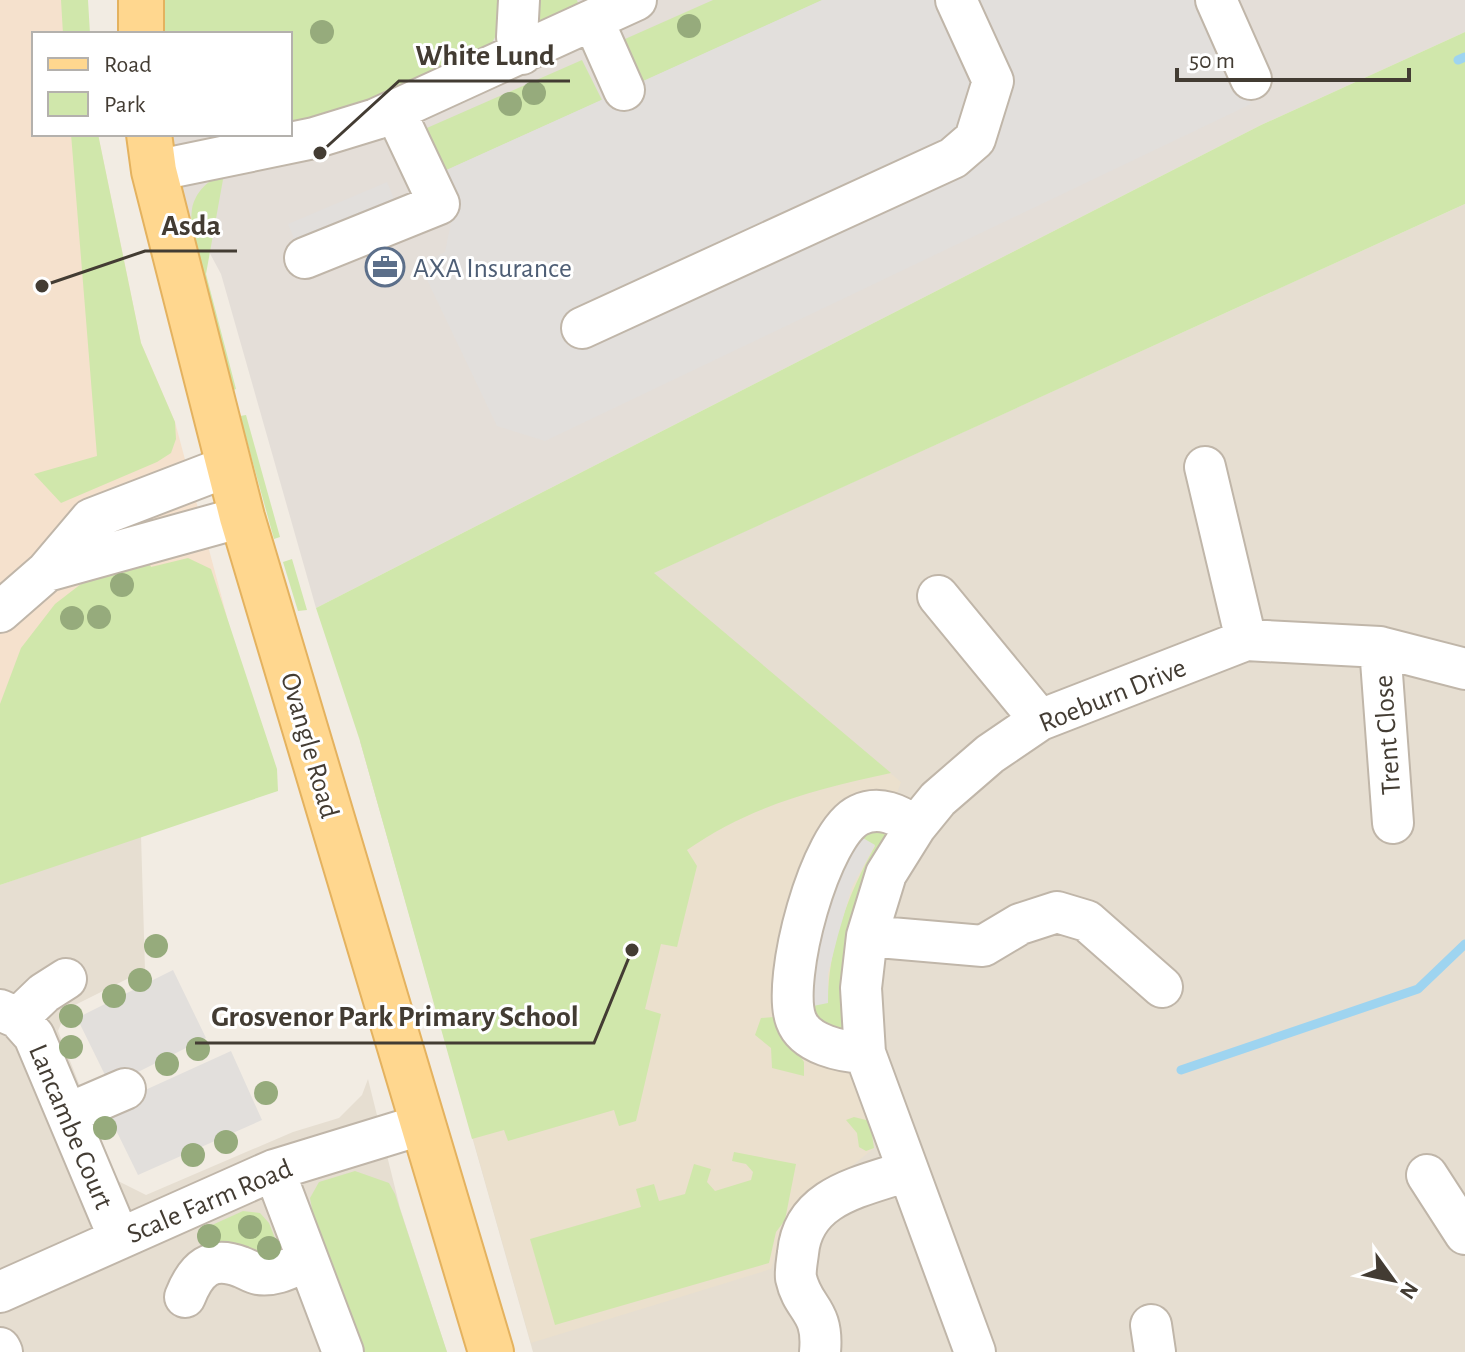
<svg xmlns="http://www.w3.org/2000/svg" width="1465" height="1352" viewBox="0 0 1465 1352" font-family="'Alegreya Sans',sans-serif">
<rect width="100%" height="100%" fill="#f2ece3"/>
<path fill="#e6ded1" d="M1465 204V1352H533L360 741 653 573Z
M141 835 145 970 67 1009 58 1031 118 1181 146 1195 293 1132 339 1118 362 1095 368 1079 400 1208 447 1352H0V885Z"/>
<path fill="#f5e1cd" d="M0 0H84V34H34V134H98L141 343 175 422 232 636 0 755Z"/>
<path fill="#e4ded8" d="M150 0H1465V32L1261 125 316 608 221 274 177 192 169 134H290V34H155Z"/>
<path fill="#ebe0cd" d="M653 573 901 782 848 930 842 969 846 1052 861 1103 870 1121 874 1148 801 1207 782 1231 771 1269 531 1343 360 741Z"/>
<path fill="#d0e7ab" d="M61 0H88L90 34H63Z
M163 0H505C503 14 501 28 493 41 468 77 335 111 290 124V34H164Z
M539 0H577L579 7 541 23 537 16Z
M713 0H823L635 85 616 43Z
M1465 32V204L654 573 891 773C816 789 750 806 687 850L697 866 677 947 661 944 645 1009 661 1014 636 1121 619 1126 614 1110 508 1141 504 1130 472 1139 360 741 316 608 1261 125Z
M582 60 602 100 440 173 420 131Z
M71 134H98L141 343 175 422 176 439 171 453 157 462 61 503 34 474 97 456Z
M224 174 206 274 236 389 231 391C221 349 186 247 192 209 195 192 209 179 224 174Z
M246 415 280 537 274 539 240 416Z
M145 554 151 567 188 558 211 569 277 769 278 791 0 885V704L21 648 55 604 90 577Z
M292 559 307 610 298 611 283 562Z
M884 826 888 841C844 894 839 970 843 1036L803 1008 828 1002C828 946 848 895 875 846L856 834Z
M774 1017 804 1062V1076L772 1068 771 1048 755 1035 761 1018Z
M854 1117 870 1121 874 1148 866 1151 859 1147 857 1133 846 1120Z
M734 1152 796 1164 785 1220 776 1232 769 1263 555 1325 530 1239 641 1207 636 1189 654 1184 659 1201 685 1194 694 1164 711 1169 707 1182 715 1191 751 1180 753 1172 746 1164 732 1161Z
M355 1171 389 1183 395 1194 447 1352H359L304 1214 312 1209 310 1198 319 1182Z
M243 1211 260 1213 269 1223 280 1251 276 1258 210 1248 199 1238 201 1230Z"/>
<path fill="#e2dfdc" d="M822 0H1204L1251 104 545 441 497 426 420 265 445 252 455 203 440 173Z
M387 182 396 204 297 246 288 224Z
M856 834 875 845 852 887 838 935 828 974V1003L803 1008 817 927Z
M173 970 206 1038 134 1074 143 1091 231 1051 262 1120 138 1175 113 1124 105 1075 77 1018Z"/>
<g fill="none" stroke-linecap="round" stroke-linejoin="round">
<path stroke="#9ed4f0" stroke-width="9" d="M1458 60 1465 57
M1181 1070 1418 989 1465 944"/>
<defs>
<path id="minor" d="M519 0 517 37 522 54
M1216 0 1251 79
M593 20 624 90
M154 171 314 138 376 119 636 0
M305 258 439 204 395 111
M582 328 953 158 975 139 993 81 956 0
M1205 467 1246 640
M47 571 242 517
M938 596 1040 720
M0 612 47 571 91 519 229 466
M1380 647 1393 823
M867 936 983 946 1020 924 1057 912 1087 921 1162 987
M0 1010 18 1018 34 1036 119 1238
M18 1018 44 993 66 979
M865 1053C843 1052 805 1045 796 1020 781 980 820 833 859 815 880 805 898 815 916 826
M67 1114 125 1089
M274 1170 343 1352
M1427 1175 1465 1234
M0 1292 274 1170 424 1124
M185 1297C196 1269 211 1255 241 1267 247 1269 252 1273 258 1274 275 1277 292 1267 307 1261
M1151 1325 1155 1352
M0 1348 2 1352
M820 1352C824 1309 803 1310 796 1278 795 1271 797 1261 798 1253 803 1196 860 1187 907 1171
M975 1352 865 1053 861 988 867 936 886 874 916 826 938 799 990 754 1040 720 1246 640 1380 647 1465 669"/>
<path id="major" d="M141 34V0
M149 134 154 171 242 517 491 1352"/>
</defs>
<use href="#minor" stroke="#c0b6a9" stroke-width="44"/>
<use href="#major" stroke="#e4b25f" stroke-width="48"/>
<use href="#minor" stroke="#fff" stroke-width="40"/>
<use href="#major" stroke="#ffd78f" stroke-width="44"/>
</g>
<g fill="#96ab7c">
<circle cx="689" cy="26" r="12"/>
<circle cx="322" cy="32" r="12"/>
<circle cx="534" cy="93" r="12"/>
<circle cx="510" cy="104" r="12"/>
<circle cx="122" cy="585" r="12"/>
<circle cx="99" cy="617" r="12"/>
<circle cx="72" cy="618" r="12"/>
<circle cx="156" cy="946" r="12"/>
<circle cx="140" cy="980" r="12"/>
<circle cx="114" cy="996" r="12"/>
<circle cx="71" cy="1016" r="12"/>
<circle cx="71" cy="1047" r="12"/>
<circle cx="198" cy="1049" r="12"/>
<circle cx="167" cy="1064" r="12"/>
<circle cx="266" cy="1093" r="12"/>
<circle cx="105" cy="1128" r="12"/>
<circle cx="226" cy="1142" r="12"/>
<circle cx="193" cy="1155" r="12"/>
<circle cx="250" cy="1227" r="12"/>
<circle cx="209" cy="1236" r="12"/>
<circle cx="269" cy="1248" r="12"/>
</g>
<defs>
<symbol id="office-ring" viewBox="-11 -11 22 22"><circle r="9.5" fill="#fff" stroke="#5c6f8a" stroke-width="1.5"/><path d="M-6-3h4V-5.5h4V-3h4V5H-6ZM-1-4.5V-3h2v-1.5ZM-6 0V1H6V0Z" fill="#5c6f8a"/></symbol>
</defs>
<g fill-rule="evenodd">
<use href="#office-ring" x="363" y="245" width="44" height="44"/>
</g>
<g text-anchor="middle" stroke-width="6" stroke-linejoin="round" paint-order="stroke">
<g font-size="28" fill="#4e5e75" stroke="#fff" text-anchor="start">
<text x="413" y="277">AXA Insurance</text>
</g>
<g font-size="28" fill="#433c33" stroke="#fff">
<text transform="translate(1112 694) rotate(-22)" y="10">Roeburn Drive</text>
<text transform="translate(1386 735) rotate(-94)" y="10">Trent Close</text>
<text transform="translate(311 745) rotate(74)" y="10">Ovangle Road</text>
<text transform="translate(72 1126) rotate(67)" y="10">Lancambe Court</text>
<text transform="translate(209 1200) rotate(-23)" y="10">Scale Farm Road</text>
</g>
</g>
<path fill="none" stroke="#433c33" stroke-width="3" d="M320 153L399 81H570M42 286L145 251H237M632 950L594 1043H195"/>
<g fill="#433c33" stroke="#fff" stroke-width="3">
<circle cx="320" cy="153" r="8"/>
<circle cx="42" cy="286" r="8"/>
<circle cx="632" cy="950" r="8"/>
</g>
<g font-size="30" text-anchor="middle" font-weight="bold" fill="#433c33" stroke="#fff" stroke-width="6" stroke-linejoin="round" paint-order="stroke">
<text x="485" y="65">White Lund</text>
<text x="191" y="235">Asda</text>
<text x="395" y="1026">Grosvenor Park Primary School</text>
</g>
<rect x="32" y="32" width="260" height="104" fill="#ffffff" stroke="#b4b1ad" stroke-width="2"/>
<rect x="48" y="58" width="40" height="12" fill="#ffd78f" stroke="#b4b1ad" stroke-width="2"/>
<text x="104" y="72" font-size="24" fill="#433c33">Road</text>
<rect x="48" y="92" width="40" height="24" fill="#d0e7ab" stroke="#b4b1ad" stroke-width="2"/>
<text x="104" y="112" font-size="24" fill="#433c33">Park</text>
<g transform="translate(1393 1280) rotate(123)" stroke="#ffffff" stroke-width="6" paint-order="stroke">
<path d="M0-6L14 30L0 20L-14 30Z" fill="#433c33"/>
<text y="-12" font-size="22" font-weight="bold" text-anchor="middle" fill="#433c33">N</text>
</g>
<path d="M1177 68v12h232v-12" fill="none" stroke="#433c33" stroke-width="4"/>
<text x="1189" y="68" font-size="24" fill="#433c33" stroke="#ffffff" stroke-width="6" paint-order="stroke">50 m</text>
</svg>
